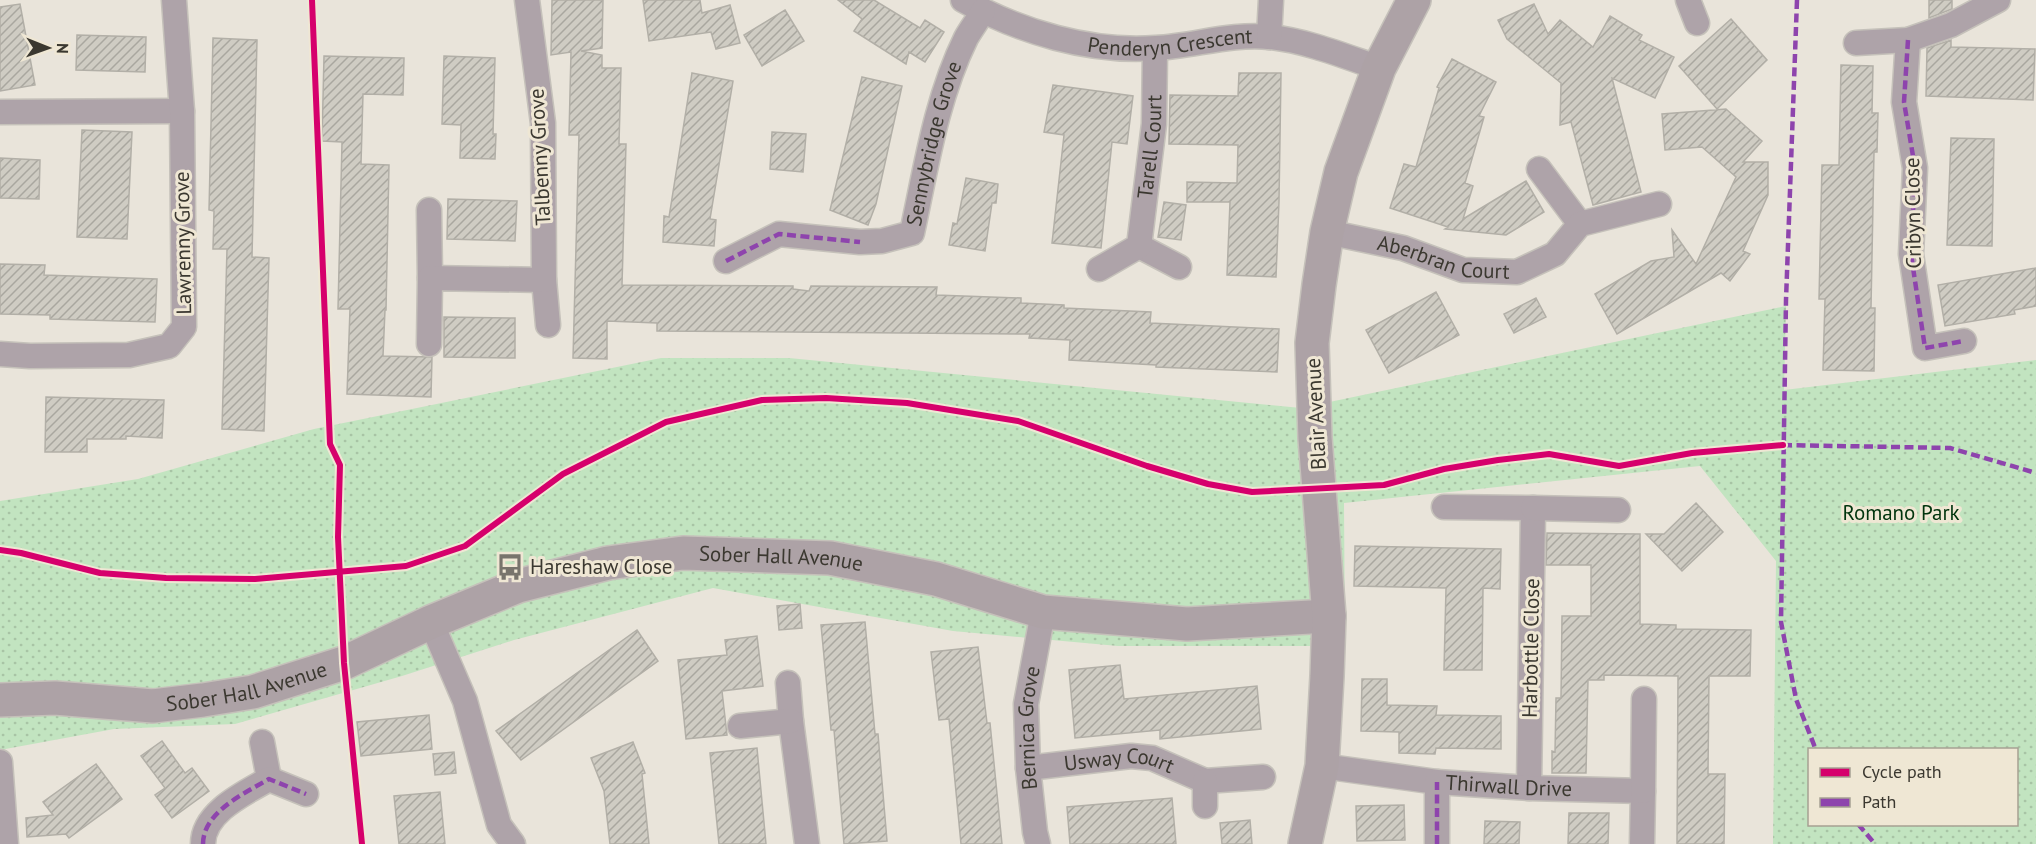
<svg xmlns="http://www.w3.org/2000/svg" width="2036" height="844" viewBox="0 0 2036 844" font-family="'PT Sans',sans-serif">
<defs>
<pattern id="park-dots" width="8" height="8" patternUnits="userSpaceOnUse" patternTransform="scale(1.5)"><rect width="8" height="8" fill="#c2e4c0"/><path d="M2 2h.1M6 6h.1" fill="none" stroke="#a8c4a5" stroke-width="1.8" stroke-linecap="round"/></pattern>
<pattern id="building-hatch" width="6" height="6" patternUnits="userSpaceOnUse" patternTransform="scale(1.5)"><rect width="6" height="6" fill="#cfccc3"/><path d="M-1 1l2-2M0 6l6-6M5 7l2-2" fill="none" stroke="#a9a79f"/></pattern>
</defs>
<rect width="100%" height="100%" fill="#e9e4da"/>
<path fill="url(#park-dots)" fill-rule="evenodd" d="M1786 306 1784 390 2036 360V844H1773L1776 561 1700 466 1344 503 1345 646H1118L953 631 713 588 514 640 402 676 235 724 114 729 0 750V501L138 479 314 429 661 358H789L1301 408ZM1810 750H2016V824H1810Z"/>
<path fill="url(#building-hatch)" stroke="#b2afa7" stroke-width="1.5" d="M552 0H603L602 48 581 51 602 55V68H621L619 144H626L622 285 793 286V289L809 291 811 286 937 287 936 295 1021 298V303L1064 305V308L1151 312 1150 323 1279 329 1277 372 1156 367V365L1069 360 1070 340 1029 338 1030 334 657 331V323L607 321V359L573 358 579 135H569L571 52 551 55Z
M643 0H700L702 13 730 5 740 43 716 49 711 32 649 41Z
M838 0H874L920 28 925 20 944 32 925 62 909 52 906 64 854 31 862 19Z
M1929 0H1952V9L1929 18Z
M20 4 35 85 0 91V7Z
M1534 4 1548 34 1560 20 1593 47 1610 16 1642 35 1639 40 1674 57 1655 98 1612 78 1641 192 1593 205 1571 122 1560 125 1561 83 1507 39 1498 20Z
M785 10 804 41 762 66 744 35Z
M1731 19 1767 60 1717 109 1679 66Z
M77 35 146 37 145 72 76 70Z
M213 38 257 40 252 257 269 258 264 431 222 429 227 249H213L214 211 209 210Z
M1951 40V47L2035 49 2033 100 1926 96 1927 48Z
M324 56 404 58 403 95 363 94 361 164 389 165 386 310H385L383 356 432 357 431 397 347 394 350 309H338L342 142 322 141Z
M444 56 495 58 493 134H496L495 159 460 158 461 125 442 124Z
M1452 59 1496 82 1479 116 1484 117 1465 183 1473 186 1463 219 1526 181 1544 212 1506 235 1445 229 1448 227 1390 208 1404 164 1416 167 1439 88 1437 87Z
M1841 65 1873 66 1872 113H1878L1877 152H1874L1871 308H1875L1874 371 1823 370 1825 299H1819L1822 165H1839Z
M692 73 733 81 710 219 716 220 714 246 663 242 664 216 669 217Z
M1239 73H1281L1279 202 1276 277 1227 275 1230 202H1187V182L1237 183 1238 145 1169 144 1170 95 1238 96Z
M862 77 902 86 876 204 868 225 830 210Z
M1053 85 1133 96 1127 144 1112 142 1101 248 1052 243 1064 135 1044 132Z
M1726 109 1762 141 1743 162H1768V195L1743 251 1750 254 1730 281 1721 273 1617 334 1595 294 1651 261 1674 257 1672 230 1696 264 1736 177 1702 147 1665 150 1662 114Z
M82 130 132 132 127 239 77 237Z
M772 132 806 134 803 172 770 169Z
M1951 138 1994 139 1992 246 1947 245Z
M0 158 40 160 39 199 0 198Z
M966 178 998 184 996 203H992L985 251 949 245 953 223 957 224Z
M448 199 517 201 515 241 447 239Z
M1164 202 1186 205 1181 240 1158 237Z
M0 264 45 265 44 275 157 279 155 322 50 319V315L0 314Z
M2036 268V306L2014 310 2015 314 1945 326 1938 285Z
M1436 292 1459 335 1389 373 1366 330Z
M1536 298 1546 317 1514 333 1504 314Z
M444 317 515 318V358L444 357Z
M46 397 164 400 162 438 126 436V439H87V452H45Z
M1696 503 1723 532 1682 571 1646 534H1664Z
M1547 533 1640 534V624L1676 625V629L1751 630 1750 676H1709L1708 774H1725L1724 844H1677L1678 676 1604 675V680H1588L1586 773H1552V751L1555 752 1556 698H1561L1562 616H1591V565H1546Z
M1355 546 1501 549 1500 589 1483 588 1482 670H1444L1446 588 1354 586Z
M800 604 802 628 779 630 777 606Z
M865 622 875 734H878L887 841 844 844 834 730H831L821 625Z
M637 630 658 661 521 760 496 731Z
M757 636 763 686 722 691 727 735 686 739 678 660 727 655 725 640Z
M978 647 987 723H990L1002 844H961L949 719 939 720 931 652Z
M1120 665 1124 699 1257 686 1261 729 1160 739V730L1075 738 1069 670Z
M1362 679H1387V705L1437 706 1436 715 1501 716V749L1436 748 1435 754 1399 753V732L1361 731Z
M429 715 432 749 361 756 357 722Z
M162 741 185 773 192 768 209 791 172 818 155 795 165 788 141 756Z
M633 742 645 773 642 774 649 844H610L604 791 591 758Z
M757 748 766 844H719L710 753Z
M454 752 456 773 435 775 433 754Z
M96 764 122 799 69 838 66 834 27 837 26 818 53 815 43 802Z
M440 792 445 844H399L394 796Z
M1172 798 1176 844H1070L1067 807Z
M1404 805 1405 840 1357 841 1356 806Z
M1569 813H1609L1608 844H1568Z
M1250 820 1252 844H1222L1220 823Z
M1485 821 1520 822 1519 844H1484Z"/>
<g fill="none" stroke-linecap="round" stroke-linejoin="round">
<defs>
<g id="street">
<path id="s1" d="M963 0C1020 32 1090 53 1156 48 1194 46 1231 33 1270 37 1307 41 1344 56 1379 68"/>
<path d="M1688 0 1697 23"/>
<path d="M1269 37 1271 0"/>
<path d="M1908 40 1904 102 1915 168 1911 254 1925 348 1964 341"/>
<path d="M1856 43 1908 40 1951 25 1998 0"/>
<path d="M0 112 182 111"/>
<path d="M1539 169 1580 224"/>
<path d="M429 210 430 278"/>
<path id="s2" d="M1327 232 1403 248 1463 270 1517 272 1555 254 1580 224 1659 204"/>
<path d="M1139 246 1179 267"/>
<path id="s3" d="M726 261 779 234 860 242 882 241 912 233C926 168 936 99 966 38 971 29 978 20 983 11"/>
<path id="s4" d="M1099 269 1139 246 1154 124 1155 49"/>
<path d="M544 280 548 325"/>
<path d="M429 344 430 278 544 280 543 123 527 0"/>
<path d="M0 354 30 356 129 355 169 346 184 327 182 111 174 0"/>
<path d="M1444 507 1533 508 1529 788"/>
<path d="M1533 508 1618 510"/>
<path d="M431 622 465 701 499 825 513 844"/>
<path d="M788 683 791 721 807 844"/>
<path d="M740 726 791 721"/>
<path d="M262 742 269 779"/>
<path d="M0 762 6 844"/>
<path id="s5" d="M1322 766 1437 782 1529 788 1643 791 1642 844"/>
<path id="s6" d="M1028 768 1131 756 1152 758 1205 781 1263 777"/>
<path d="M1643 791 1644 699"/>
<path d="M1205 806V781"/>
<path d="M203 844C203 812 245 793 269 779L306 794"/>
<path id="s7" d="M1038 844 1035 832 1028 768 1026 704 1043 612"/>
<path d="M1437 844V782"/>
</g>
<g id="secondary">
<path id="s8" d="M0 700 55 698 153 706 203 700 253 692 344 663 431 622 518 586 608 563 683 553 830 558 936 579 1043 612 1187 624 1329 616"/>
<path d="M1305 844 1322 766 1327 676 1329 616 1315 438 1312 343 1319 285 1327 232 1341 172 1379 68 1414 0"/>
</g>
</defs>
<use href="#street" stroke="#c5c1ba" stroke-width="27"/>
<use href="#secondary" stroke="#c5c1ba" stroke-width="36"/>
<use href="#street" stroke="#aea3a9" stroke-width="24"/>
<use href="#secondary" stroke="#ada2a6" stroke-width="33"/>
<path stroke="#8e44ad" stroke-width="4.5" stroke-dasharray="9 4.5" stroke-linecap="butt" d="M1797 0 1786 300 1781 622 1796 699 1816 750
M1908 40 1904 102 1915 168 1911 254 1925 348 1964 341
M726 261 779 234 860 242
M1783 445 1950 448 2036 473
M1858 824 1875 844
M203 844C203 812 245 793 269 779L306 794
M1437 844V782"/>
<defs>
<path id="cycleway" d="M312 0 330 444 340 465 338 537 344 663 362 844
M0 550 21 553 100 573 166 578 255 579 406 566 465 546 563 474 666 422 762 400 826 398 907 403 1018 421 1147 466 1208 484 1252 492 1384 485 1444 469 1498 460 1549 454 1619 466 1692 453 1783 445"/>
</defs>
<use href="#cycleway" stroke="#efe7d4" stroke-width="10"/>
<use href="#cycleway" stroke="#d6006c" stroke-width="6"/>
</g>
<defs>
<symbol id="bus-bare" viewBox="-9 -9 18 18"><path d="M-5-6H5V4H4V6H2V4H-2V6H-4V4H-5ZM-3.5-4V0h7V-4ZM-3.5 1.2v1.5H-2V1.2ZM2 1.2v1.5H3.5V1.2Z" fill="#78746c" stroke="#efe7d4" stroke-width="2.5" paint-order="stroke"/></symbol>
</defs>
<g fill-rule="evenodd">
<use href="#bus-bare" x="491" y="548" width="38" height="38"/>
</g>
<g text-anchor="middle" stroke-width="6" stroke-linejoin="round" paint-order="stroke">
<g font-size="21" fill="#3b3830" stroke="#efe7d4">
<text dy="7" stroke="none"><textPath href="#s1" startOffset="216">Penderyn Crescent</textPath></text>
<text dy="7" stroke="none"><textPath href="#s3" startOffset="286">Sennybridge Grove</textPath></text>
<text dy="7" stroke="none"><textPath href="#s4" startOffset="146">Tarell Court</textPath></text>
<text transform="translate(540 157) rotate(-93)" y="7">Talbenny Grove</text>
<text transform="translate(1913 213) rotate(-91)" y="7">Cribyn Close</text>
<text transform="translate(183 243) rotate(-91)" y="7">Lawrenny Grove</text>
<text dy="7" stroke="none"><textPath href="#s2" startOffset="120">Aberbran Court</textPath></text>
<text transform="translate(1316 414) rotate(-93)" y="7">Blair Avenue</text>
<text dy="7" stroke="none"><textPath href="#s8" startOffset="807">Sober Hall Avenue</textPath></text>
<text transform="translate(1531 648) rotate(-89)" y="7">Harbottle Close</text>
<text dy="7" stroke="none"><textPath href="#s8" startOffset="249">Sober Hall Avenue</textPath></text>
<text dy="7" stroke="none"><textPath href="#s7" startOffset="117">Bernica Grove</textPath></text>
<text dy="7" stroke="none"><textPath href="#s6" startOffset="92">Usway Court</textPath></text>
<text dy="7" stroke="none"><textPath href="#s5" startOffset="188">Thirwall Drive</textPath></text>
</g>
<g font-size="21" fill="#00340d" stroke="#efe7d4">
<text x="1901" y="520">Romano Park</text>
</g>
<g font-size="21" fill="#3b3830" stroke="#efe7d4" text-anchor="start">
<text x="530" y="574">Hareshaw Close</text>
</g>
</g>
<rect x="1808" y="748" width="210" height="78" fill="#efe7d4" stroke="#a7a192" stroke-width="1.5"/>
<rect x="1820" y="768" width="30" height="9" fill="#d6006c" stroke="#a7a192" stroke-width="1.5"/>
<text x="1862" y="778" font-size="18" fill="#3b3830">Cycle path</text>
<rect x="1820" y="798" width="30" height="9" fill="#8e44ad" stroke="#a7a192" stroke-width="1.5"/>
<text x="1862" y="808" font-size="18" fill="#3b3830">Path</text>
<g transform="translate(48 48) rotate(91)" stroke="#efe7d4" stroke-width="4.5" paint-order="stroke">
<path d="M0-4.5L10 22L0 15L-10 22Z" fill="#3b3830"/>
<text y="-9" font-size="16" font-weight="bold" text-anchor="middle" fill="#3b3830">N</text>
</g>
</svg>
